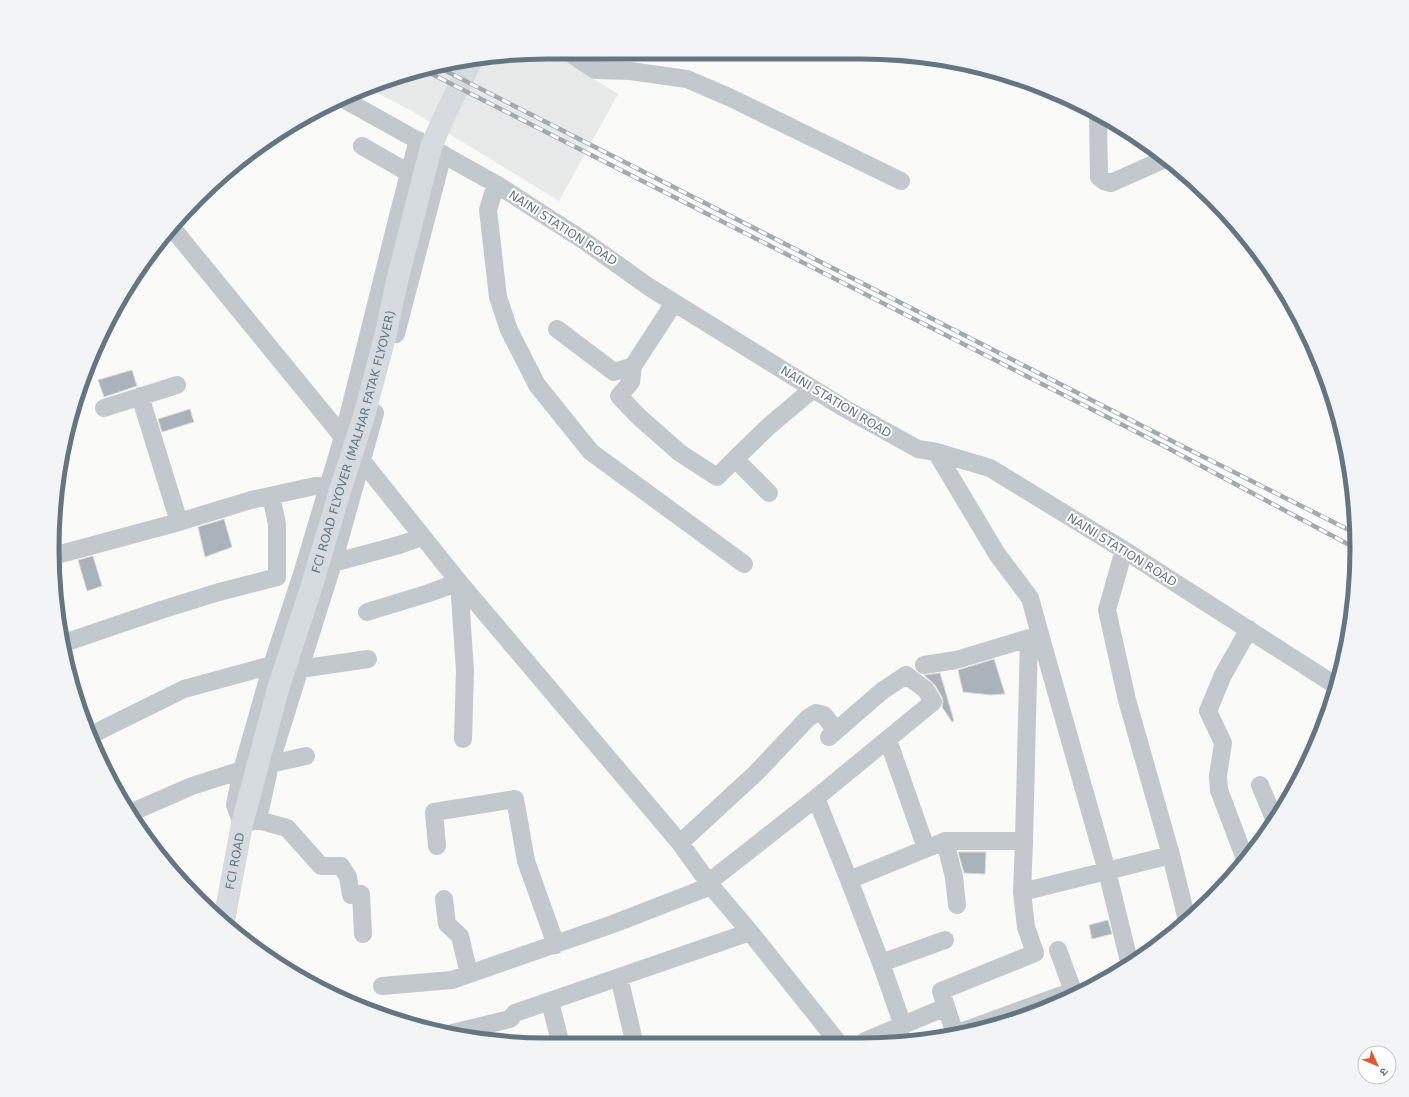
<svg xmlns="http://www.w3.org/2000/svg" width="1409" height="1097" viewBox="0 0 1409 1097" font-family="'DejaVu Sans','Noto Sans Devanagari',sans-serif">
<rect width="100%" height="100%" fill="#fafaf8"/>
<path fill="#e8e9e9" d="M550 52 618 94 559 201 412 111 370 89 420 69 480 61 493 67 498 59Z"/>
<path fill="#aab3b9" stroke="#dcdcda" d="M132 370 137 386 104 397 98 380Z
M190 409 194 422 162 432 158 419Z
M224 519 232 547 205 557 198 527Z
M93 556 102 586 87 591 78 560Z
M994 659 1005 694 990 695 963 692 958 670Z
M940 673 954 721 952 722 942 707 943 702 942 697 935 685 924 675Z
M958 852H986L985 874 964 873Z
M1108 920 1112 934 1092 939 1089 925Z"/>
<g fill="none" stroke-linecap="round" stroke-linejoin="round">
<path stroke="#c3c8cc" stroke-width="18" d="M568 52 595 70 630 71 687 79 731 98 901 181
M345 100 496 184 586 242 649 287 844 408 918 449 936 452 990 468 1124 550 1335 685
M1098 114 1099 177 1104 181 1111 183 1167 158
M362 146 409 173
M496 184 488 210 498 297 509 330 537 385 591 452 744 564
M173 229 343 437 459 582 680 843 711 886 750 932 837 1041
M674 303 633 366 631 382 619 396 638 416 680 453 717 477 735 459 769 493
M557 329 614 372 633 366
M396 334 443 154
M140 396 179 522
M104 408 177 385
M735 459 769 426 813 389
M1124 550 1107 610 1127 700 1171 855 1187 920
M53 556 179 522 251 500 315 486H327
M333 563 399 545 422 537
M367 612 429 593 459 582 465 671 463 739
M1041 638 1107 871 1130 965
M64 643 161 610 219 592 277 577V524L271 496
M924 665 956 660 1029 638
M300 669 368 659
M89 736 184 689 272 665
M888 740 926 848
M270 764 306 756
M1260 785 1275 821
M816 798 849 880 945 841H1024L1029 638H1041L1030 598 997 554 936 452
M130 813 192 786 242 770
M258 820 270 764 333 563 375 413
M945 841 954 877 957 905
M1024 841 1022 892 1026 927 1035 953 941 991 955 1034 1073 991 1058 950
M680 843 756 773 808 718 816 713 824 715 836 731
M437 846 434 812 515 799 526 861 556 945
M1245 859 1219 790 1218 776 1223 743 1208 711 1223 675 1249 629
M849 880 881 963
M709 882 816 798 933 702 926 690 906 675 882 691 829 737
M1022 892 1171 855
M444 899 447 924 460 936 469 974
M363 934 361 894 351 895 348 877 341 866H321L287 828 258 820 242 824 235 805 242 770 272 665 302 574 343 437 399 212 418 140
M619 977 634 1041
M382 986 452 980 613 924 711 886
M550 1002 560 1041
M903 1026 881 963 945 940
M452 1033 510 1019 515 1013 750 932
M865 1041 946 1007"/>
<path stroke="#d6dbdf" stroke-width="22" id="s1" d="M224 921 242 824 278 689 312 585 339 494 364 416 386 333 397 281 431 147 442 121 471 62"/>
<defs>
<path id="rail" d="M438 67 1168 439 1355 533
M422 69 1164 446 1357 549"/>
</defs>
<use href="#rail" stroke="#a2aab0" stroke-width="4.5"/>
<use href="#rail" stroke="#fff" stroke-width="3" stroke-dasharray="9" stroke-linecap="butt"/>
</g>
<g text-anchor="middle" stroke-width="4" stroke-linejoin="round" paint-order="stroke">
<g font-size="12" fill="#657683" stroke="#fff">
<text transform="translate(563 228) rotate(33)" y="4">NAINI STATION ROAD</text>
<text transform="translate(836 402) rotate(31)" y="4">NAINI STATION ROAD</text>
<text dy="4" stroke="none"><textPath href="#s1" startOffset="497">FCI ROAD FLYOVER (MALHAR FATAK FLYOVER)</textPath></text>
<text transform="translate(1122 550) rotate(32)" y="4">NAINI STATION ROAD</text>
<text dy="4" stroke="none"><textPath href="#s1" startOffset="61">FCI ROAD</textPath></text>
</g>
</g>
<path d="M0 0H1409V1097H0ZM548 59H861A489 489 0 0 1 1350 548V549A489 489 0 0 1 861 1038H548A489 489 0 0 1 59 549V548A489 489 0 0 1 548 59Z" fill="#f3f4f5" fill-rule="evenodd"/>
<path fill="none" stroke="#657683" stroke-width="5" d="M548 59H861A489 489 0 0 1 1350 548V549A489 489 0 0 1 861 1038H548A489 489 0 0 1 59 549V548A489 489 0 0 1 548 59Z"/>
<g transform="translate(1377 1065) rotate(134)"><circle r="19" fill="#ffffff" stroke="#c1c8cd"/>
<path d="M0-3L7 15L0 10L-7 15Z" fill="#e4572e"/>
<text y="-6" font-size="11" font-weight="bold" text-anchor="middle" fill="#657683">उ</text>
</g>
</svg>
